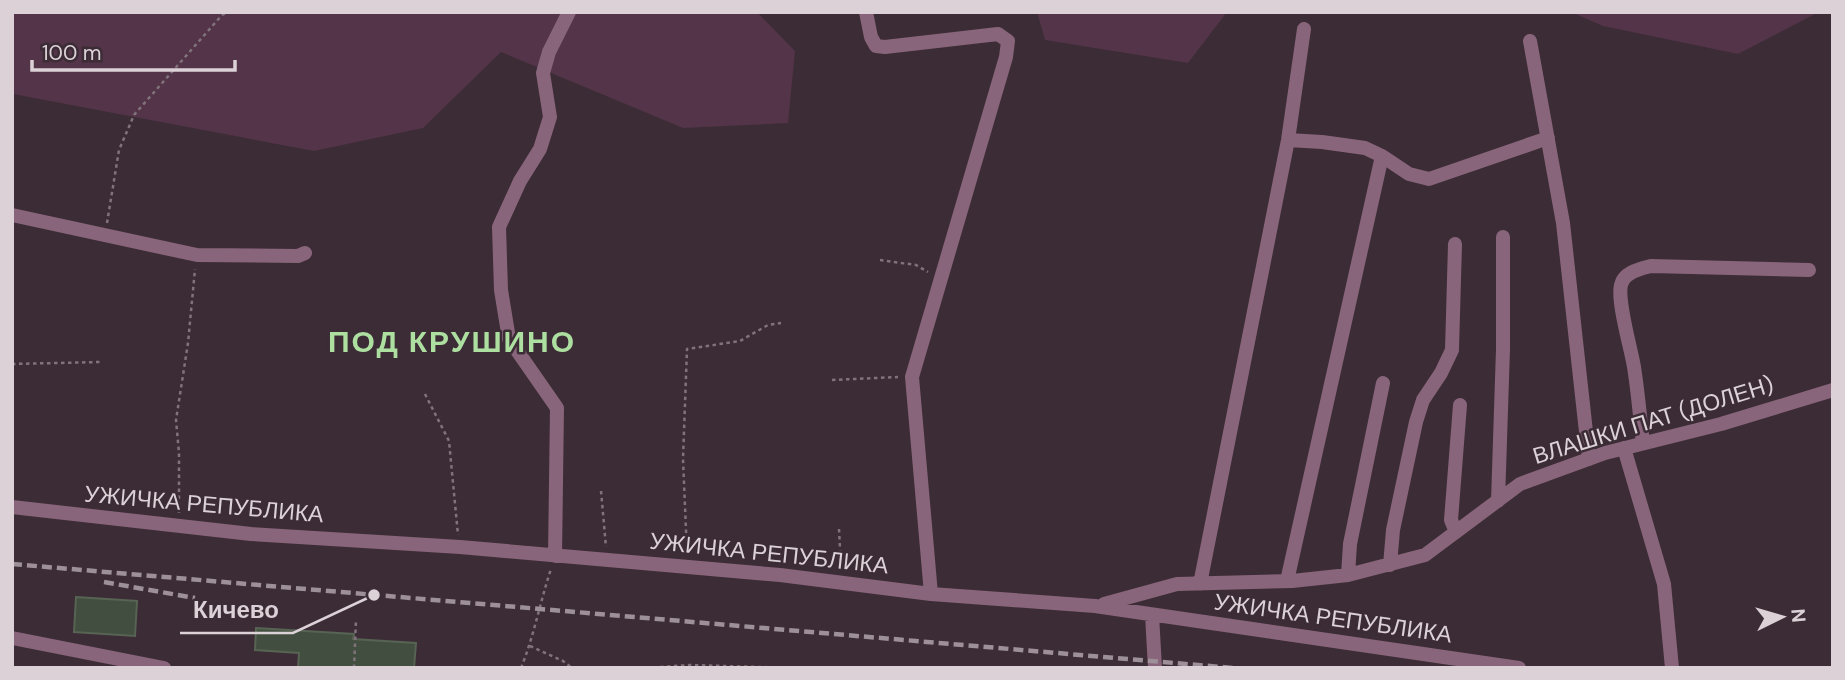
<svg xmlns="http://www.w3.org/2000/svg" width="1845" height="680" viewBox="0 0 1845 680" font-family="'DM Sans',sans-serif">
<rect width="100%" height="100%" fill="#3c2c36"/>
<path fill="#533448" d="M12 12H757L795 51 788 123 683 128 501 52 423 128 314 151 13 94Z
M1037 12H1227L1188 63 1045 40Z
M1571 12H1819L1738 54 1603 26Z"/>
<path fill="#424e3f" stroke="#576353" stroke-width="2" d="M76 597 137 601 135 636 74 632Z
M256 628 354 634 353 639 416 643 414 668H298L299 653 255 650Z"/>
<g fill="none" stroke-linecap="round" stroke-linejoin="round">
<path stroke="#81737b" stroke-width="2.5" stroke-dasharray="3.5 3.5" stroke-linecap="butt" d="M107 223 119 150 134 115 222 15 228 12
M880 260 916 265 928 272
M12 364 101 362
M832 380 898 377
M425 394 449 441 458 535
M601 491 606 547
M179 513V453L176 420 188 343 195 269
M839 529 841 568
M687 554 683 459 687 349 740 341 768 325 781 323
M530 646 563 661 572 668
M354 668 356 620
M521 668C534 636 540 602 551 569
M646 668 690 665 796 668
M915 668H956"/>
<path stroke="#88657a" stroke-width="14" d="M866 12 871 37 876 46 885 47 998 34 1008 41 1006 57 912 377 931 594
M1530 41 1563 223 1589 459
M1288 140 1322 142 1365 148 1382 156 1409 174 1429 179 1548 138
M12 215 197 255 298 256 305 253
M1643 443C1640 418 1638 392 1634 367 1631 348 1617 302 1621 285 1624 272 1640 269 1651 266L1809 270
M1624 448 1664 584 1672 668
M1498 501 1503 349V237
M12 507 251 534 460 547 780 575 931 594 1095 606 1519 668
M1456 532 1451 520 1460 405
M555 556 557 408 509 339 501 290 499 227 520 181 540 149 550 117 543 73 549 52 569 12
M1390 565 1393 530 1416 422 1423 400 1441 373 1452 350 1455 244
M1348 575 1350 544 1383 383
M1287 581 1382 156
M1200 584 1288 140 1304 29
M1104 604 1177 584 1292 581 1348 575 1425 555 1520 484 1605 453 1721 424 1833 390
M1152 615 1155 668
M12 638 164 668"/>
<path stroke="#9d9098" stroke-width="4.5" stroke-dasharray="10 5" stroke-linecap="butt" d="M12 564 1233 668
M104 582 195 598"/>
</g>
<g text-anchor="middle" stroke-width="5" stroke-linejoin="round" paint-order="stroke">
<g font-size="23" fill="#dcd1d7" stroke="#3c2c36">
<text transform="translate(1653 420) rotate(-17)" y="8">ВЛАШКИ ПАТ (ДОЛЕН)</text>
<text transform="translate(204 504) rotate(5)" y="8">УЖИЧКА РЕПУБЛИКА</text>
<text transform="translate(769 553) rotate(6)" y="8">УЖИЧКА РЕПУБЛИКА</text>
<text transform="translate(1333 618) rotate(8)" y="8">УЖИЧКА РЕПУБЛИКА</text>
</g>
<g font-size="30" font-weight="bold" letter-spacing="2" fill="#addfa0" stroke="#3c2c36">
<text x="452" y="352">ПОД КРУШИНО</text>
</g>
</g>
<path fill="none" stroke="#dcd1d7" stroke-width="2.5" d="M374 595L293 633H180"/>
<circle fill="#dcd1d7" stroke="#3c2c36" stroke-width="2.5" cx="374" cy="595" r="7"/>
<g font-size="24" text-anchor="middle" font-weight="bold" fill="#dcd1d7" stroke="#3c2c36" stroke-width="5" stroke-linejoin="round" paint-order="stroke">
<text x="236" y="618">Кичево</text>
</g>
<rect width="1845" height="680" fill="none" stroke="#dcd1d7" stroke-width="28"/>
<g transform="translate(1782 617) rotate(85)" stroke="#3c2c36" stroke-width="5" paint-order="stroke">
<path d="M0-5L12 26L0 18L-12 26Z" fill="#dcd1d7"/>
<text y="-10" font-size="19" font-weight="bold" text-anchor="middle" fill="#dcd1d7">N</text>
</g>
<path d="M32 60v10h203v-10" fill="none" stroke="#dcd1d7" stroke-width="3.5"/>
<text x="42" y="60" font-size="21" fill="#dcd1d7" stroke="#3c2c36" stroke-width="5" paint-order="stroke">100 m</text>
</svg>
